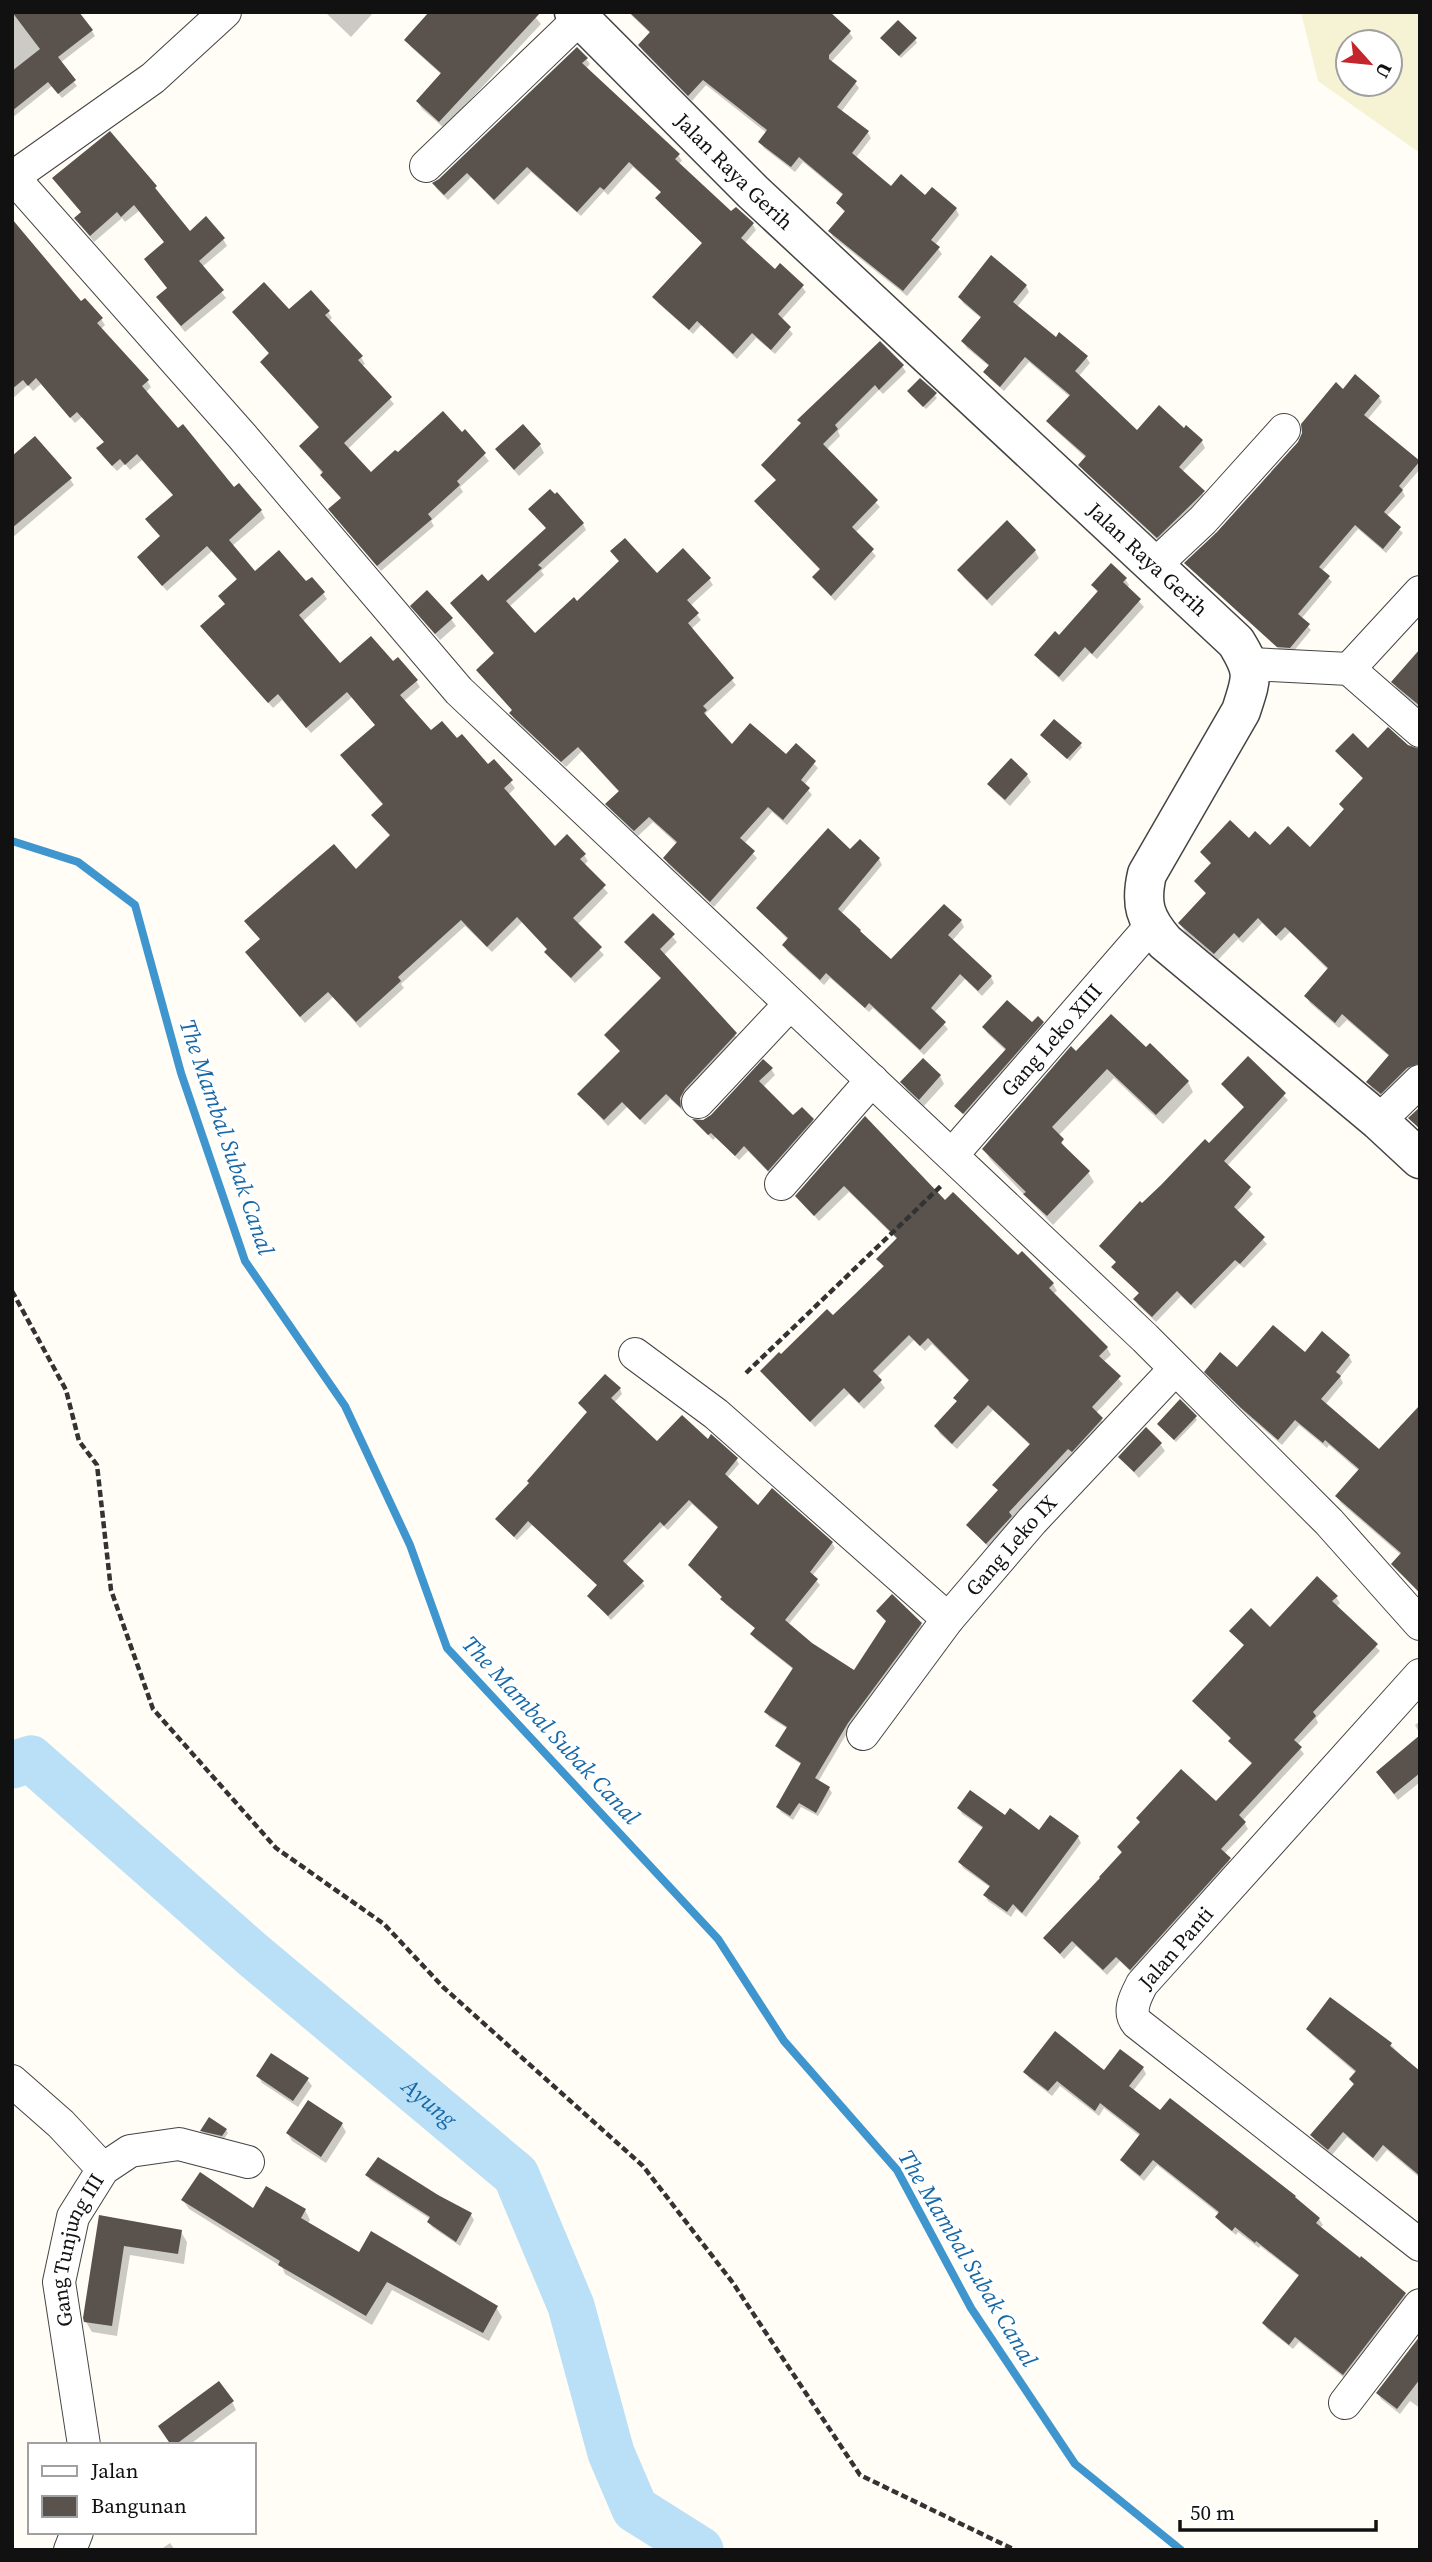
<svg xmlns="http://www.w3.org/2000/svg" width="1432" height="2562" viewBox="0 0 1432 2562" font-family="'Source Serif 4',serif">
<rect width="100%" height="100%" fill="#fffdf5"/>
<path fill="#f6f3d4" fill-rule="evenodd" d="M1301 12H1420V153L1318 81ZM1348 42H1390V84H1348Z"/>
<path fill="#0003" d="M12 12 92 31 95 36 60 63 77 86 62 98 52 86 12 118Z
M325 12H372L373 13 351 37Z
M531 12 541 24 444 128 422 109 418 102 442 75 411 47 406 40Z
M628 12H695L849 32 853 38 831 62 855 83 859 88 841 112 868 133 871 138 855 159 891 188 956 209 959 215 935 245 942 254 907 296 833 237 830 231 845 213 838 203 844 196 803 162 795 172 764 148 760 142 767 133 706 85 692 101 643 51 640 45 651 34Z
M915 39 917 43 901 58 884 41Z
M586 59 590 64 585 69 678 155 682 161 678 164 731 214 736 209 753 225 756 230 744 244 775 271 802 287 806 292 781 320 793 334 775 354 756 338 737 359 701 325 693 334 658 303 655 297 703 244 661 204 658 198 662 193 633 167 608 195 604 191 581 216 531 172 498 205 471 177 448 200 437 189 434 184Z
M155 187 190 233 223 239 227 246 202 267 226 298 185 332 162 304 169 289 165 243 139 211 125 222 122 218 94 242 76 219Z
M12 219 80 304 101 319 105 325 101 329 147 381 151 387 145 393 234 490 239 485 261 511 265 518 232 546 255 574 306 584 323 593 327 599 302 622 340 665 393 664 416 681 420 687 404 701 431 733 457 741 488 766 494 761 515 788 508 795 555 849 584 855 588 861 584 865 608 893 577 925 604 955 575 983 550 958 546 952 548 950 522 922 492 952 465 926 401 984 404 988 360 1028 333 997 305 1023 251 959 261 940 246 922 356 872 391 837 377 821 384 806 346 762 376 726 352 697 311 733 282 700 273 708 206 632 226 605 238 581 212 551 167 591 143 563 161 537 151 526 174 496 142 460 130 470 125 464 117 471 102 455 105 443 82 417 75 423 41 384 33 391 28 385 12 399Z
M992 258 1026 286 1029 292 1017 307 1056 339 1086 357 1090 363 1079 376 1137 432 1184 430 1187 428 1202 442 1205 448 1182 472 1207 498 1161 543 1084 471 1080 465 1086 458 1052 427 1048 421 1070 397 1029 362 1004 391 989 378 986 372 990 367 967 348 963 342 982 319 963 303 960 297Z
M234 312H328L332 318 329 321 361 357 365 364 362 366 394 404 348 449 371 475 398 455 465 432 489 461 460 487 463 492 431 521 434 526 381 571 334 516 342 499 301 446 320 429 266 368 262 362 270 355Z
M902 366 906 372 883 394 879 390 838 431 840 436 826 450 880 507 855 533 876 556 835 601 814 577 821 571 756 502 777 481 763 465 802 424Z
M920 380 937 398 926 409 911 395Z
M1343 391 1379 397 1382 402 1367 420 1418 462 1420 469 1402 490 1405 496 1386 517 1403 533 1386 553 1358 529 1322 571 1332 582 1301 619 1311 630 1293 652H1282L1186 564 1218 534Z
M540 445 544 453 519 476 497 450Z
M12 458 70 479 74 485 12 538Z
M531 510 583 524 586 530 541 571 544 575 509 607 535 636 577 603 620 563 612 551 657 575 709 579 713 585 690 606 701 620 691 629 736 685 706 713 707 719 732 746 786 756 796 746 818 768 804 785 812 795 787 825 772 812 744 844 757 858 714 907 668 864 665 858 677 844 653 822 638 836 611 810 607 804 620 793 582 751 566 767 514 719 511 713 513 711 478 671 495 655 452 604 488 584 547 529Z
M1035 551 1039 558 992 606 964 578 960 571Z
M1125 579 1129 585 1127 588 1144 607 1097 659 1090 653 1063 682 1040 661 1036 655 1059 637 1098 593 1093 586Z
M417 613 451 619 456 626 440 640Z
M1420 651V708L1397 689 1394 682Z
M1353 735 1420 876V1070L1385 1099 1372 1089 1368 1082 1390 1057 1347 1020 1339 1028 1310 1003 1306 996 1328 970 1290 932 1281 941 1262 923 1243 943 1238 939 1218 960 1186 933 1180 924 1207 895 1196 882 1212 865 1202 852 1249 840 1270 848 1310 849 1345 811 1341 804 1364 780 1338 752Z
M1044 738 1080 744 1082 747 1070 761Z
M1027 775 1031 782 1010 806 994 791 989 784Z
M850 852 879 859 882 865 841 914 860 931 864 937 891 962 961 921 964 927 952 941 991 977 994 983 982 996 965 979 934 1013 948 1029 924 1055 873 1008 869 1012 830 978 824 985 787 951 784 945 788 940 758 908Z
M653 915 677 942 663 956 740 1041 688 1096 683 1106V1111L670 1099 645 1125 627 1107 608 1126 579 1094 621 1053 607 1035 662 980 626 942Z
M1042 1023 1046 1029 968 1120 957 1106 1006 1051 988 1034 984 1028Z
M1146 1050 1188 1082 1193 1092 1163 1124 1114 1078 1058 1136 1067 1151 1088 1172 1094 1182 1053 1225 990 1159 984 1149 1076 1053Z
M1248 1059 1288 1100 1227 1166 1253 1194 1236 1212 1267 1244 1244 1268 1239 1264 1195 1309 1181 1296 1156 1322 1138 1305 1135 1299 1140 1294 1117 1272 1114 1267 1117 1263 1105 1251 1142 1206 1210 1145 1245 1108 1223 1085Z
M923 1060 940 1076 944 1084 924 1106 907 1090 903 1082Z
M771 1069 775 1075 763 1087 793 1117 812 1120 816 1126 772 1176 748 1151 739 1160 716 1137 713 1140 695 1121H703Z
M865 1119 945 1202 1053 1284 1057 1291 1053 1294 1107 1348 1111 1355 1103 1362 1123 1384 1096 1413 1106 1426 1073 1454 1012 1519 1015 1524 991 1550 968 1525 999 1492 995 1485 1031 1446 993 1410 957 1449 940 1434 936 1427 958 1403 955 1398 970 1382 932 1344 925 1351 914 1340 877 1377 885 1388 864 1409 849 1394 815 1427 763 1371 833 1317 884 1268 878 1259 898 1240 849 1192 819 1221 797 1196Z
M1305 1354 1349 1356 1352 1362 1340 1377 1343 1383 1325 1405 1379 1451 1420 1407V1594L1393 1564 1401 1555 1341 1503 1337 1497 1359 1471 1329 1445 1327 1448 1299 1425 1282 1445 1246 1414 1210 1378 1237 1369Z
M620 1389 622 1394 614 1403 657 1444 708 1442 736 1459 739 1464 727 1478 758 1508 772 1491 832 1543 835 1548 812 1576 820 1585 788 1625 811 1644 855 1672 887 1622 878 1611 921 1624 924 1629 850 1728 818 1782 829 1788 832 1793 818 1816 801 1807 793 1820 781 1812 778 1807 802 1765 780 1750 777 1746 788 1729 769 1717 766 1712 794 1670 755 1639 752 1634 756 1629 725 1604 723 1598 693 1570 690 1565 719 1529 692 1504 668 1530 663 1526 626 1565 645 1586 611 1620 589 1596 598 1586 532 1525 517 1540 497 1520 531 1484 588 1413 580 1403Z
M1195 1417 1197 1420 1176 1442 1161 1427Z
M1160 1444 1165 1451 1139 1478 1120 1457Z
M1336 1597 1340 1603 1336 1607 1380 1651 1316 1718 1318 1723 1297 1745 1304 1754 1243 1820 1248 1829 1224 1854 1233 1865 1134 1975 1120 1961 1107 1975 1076 1946 1064 1959 1045 1938 1122 1854 1119 1848 1141 1824 1138 1818 1216 1804 1252 1764 1234 1747 1230 1741 1232 1740 1194 1701 1245 1646 1231 1631 1270 1629Z
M1420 1721V1734L1415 1725Z
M1420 1738V1782L1398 1800 1378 1773Z
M959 1808 1006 1818 1040 1832 1078 1837 1081 1843 1026 1917 1016 1909 1011 1917 988 1901 985 1895 991 1888 963 1868 960 1862 984 1829 962 1814Z
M1308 2029 1390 2044 1420 2074V2178L1387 2150 1377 2162 1347 2137 1332 2155 1315 2141 1312 2135 1355 2086 1351 2079 1356 2073 1312 2035Z
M1143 2068 1146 2074 1133 2091 1161 2113 1298 2202 1319 2219 1323 2225 1320 2228 1405 2294 1408 2300 1347 2380 1299 2342 1293 2349 1267 2329 1264 2323 1300 2277 1260 2246 1259 2248 1238 2232 1236 2235 1221 2223 1217 2217 1219 2214 1157 2165 1144 2181 1126 2166 1122 2160 1141 2137 1104 2108 1099 2116 1060 2086 1052 2096 1029 2078 1025 2072 1104 2073Z
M258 2076 307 2079 312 2086 298 2107 262 2083Z
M342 2125 346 2132 326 2163 292 2141 288 2134Z
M226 2130 228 2133 224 2139 204 2133 202 2131Z
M378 2159 471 2215 474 2220 460 2246 432 2227 429 2222 430 2219 370 2180 367 2175Z
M183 2200 254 2210H305L310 2220 307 2224 360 2255 496 2307 502 2317 489 2341 392 2290 372 2325 285 2274 282 2267 189 2209Z
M100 2217 181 2232 187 2242 184 2264 130 2255 117 2336 92 2332 86 2322Z
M1420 2338V2408L1410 2401 1400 2414 1381 2399 1378 2393Z
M232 2402 236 2410 189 2445H172Z
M170 2543 175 2550H160Z"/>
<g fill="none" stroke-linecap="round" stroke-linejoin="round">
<path stroke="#3f96cf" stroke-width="8" d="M12 841 78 862 135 905 181 1073 245 1261 345 1406 410 1545 447 1648 718 1939 784 2041 897 2170 971 2308 1075 2464 1181 2550"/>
<path stroke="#b9e0f7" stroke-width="47" id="s1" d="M12 1765 31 1759 252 1954 516 2175 571 2306 611 2453 635 2509 700 2550"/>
</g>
<path fill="#5a524d" d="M12 12H79L93 30 58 57 76 80 58 94 48 82 12 111V71L40 49Z
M429 12H541L439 122 416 101 441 73 404 40Z
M629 12H830L851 31 829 55V59L857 81 837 107 869 131 852 153 891 186 901 174 925 195 932 187 957 208 931 240 940 247 903 291 828 231 845 211 836 203 843 194 799 157 791 167 758 142 767 130 703 80 688 96 638 45 650 32Z
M898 20 917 38 899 56 880 38Z
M577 47 588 58 582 63 680 154 675 159 731 211 736 207 754 223 741 238 775 269 780 263 804 285 778 314 791 327 771 350 752 333 733 354 697 321 689 330 652 297 702 243 655 198 661 192 629 162 604 190 600 187 577 212 527 167 494 200 467 173 444 195 432 183 439 179Z
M110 131 157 186 155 188 190 231 206 216 225 238 199 261 224 290 181 326 156 297 167 288 144 259 164 242 134 205 121 217 117 212 90 236 74 218 81 212 52 178Z
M12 219 81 301 85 298 103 318 97 323 149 380 142 386 178 428 183 424 234 487 239 483 262 510 229 540 255 571 279 550 306 581 312 577 325 592 299 615 340 663 371 636 393 661 398 657 418 680 400 695 431 730 442 721 457 738 462 734 488 764 494 759 513 780 504 788 555 846 567 834 586 854 580 859 606 885 573 918 602 947 571 978 544 952 547 949 517 917 487 947 461 920 398 977 401 981 356 1022 328 992 300 1017 245 952 260 939 244 921 334 844 356 869 390 835 371 815 383 804 340 755 375 725 347 692 306 728 278 694 268 703 200 626 225 604 218 596 237 579 207 546 162 586 137 557 160 536 145 519 173 495 137 454 125 465 120 459 112 466 96 448 104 442 77 412 70 418 36 378 28 386 23 380 12 389Z
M991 255 1027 285 1013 302 1056 337 1059 332 1088 356 1075 371 1137 430 1159 405 1184 428 1186 425 1203 440 1179 467 1205 491 1157 538 1078 465 1086 456 1046 421 1070 395 1025 357 1000 387 983 372 989 365 961 341 981 317 958 297Z
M264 282 289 309 311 290 330 311 325 315 363 356 358 360 392 397 344 443 371 472 395 450 398 452 443 411 462 432 465 429 486 453 457 481 460 485 428 514 432 519 377 566 328 509 341 498 320 475 323 472 299 446 319 427 260 362 269 353 232 312Z
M880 341 904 365 879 390 875 385 835 425 838 429 823 444 878 500 852 527 874 549 831 596 812 577 820 569 754 501 776 480 761 465 801 423 797 420Z
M1355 374 1380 396 1364 415 1420 461 1399 486 1403 490 1384 512 1401 527 1383 549 1355 525 1319 567 1330 576 1298 614 1310 624 1290 648 1277 647 1184 563 1217 532 1298 442 1302 433 1301 424 1336 382 1343 389Z
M920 378 937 393 923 407 907 391Z
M523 424 541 444 514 470 495 449Z
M35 436 72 478 12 528V456Z
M550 489 555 494 557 492 584 523 538 565 542 568 506 601 535 633 574 597 577 601 619 561 610 551 625 538 657 573 683 548 711 578 687 600 699 613 688 623 734 678 703 706 707 710 704 713 732 744 750 723 786 754 796 743 816 761 801 780 810 788 783 820 768 807 740 838 755 851 710 902 663 858 677 842 649 817 634 831 605 804 619 791 578 747 561 762 509 713 512 710 476 670 494 653 450 603 482 574 488 581 546 528 528 509Z
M1007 520 1036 550 987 600 957 570Z
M1111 563 1127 578 1123 582 1141 599 1092 654 1085 647 1059 677 1034 655 1055 631 1059 635 1098 591 1091 585Z
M427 590 453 618 435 634 410 606Z
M1420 649V706L1391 682Z
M1054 719 1082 743 1067 759 1040 735Z
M1388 727 1408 745 1420 749V1063L1407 1068 1381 1094 1366 1082 1389 1055 1342 1014 1335 1023 1304 996 1328 968 1285 927 1276 936 1258 918 1239 938 1234 933 1214 954 1178 923 1206 893 1194 881 1211 863 1200 852 1230 820 1249 838 1255 831 1270 845 1288 826 1310 847 1344 809 1339 804 1363 778 1335 751 1353 733 1368 748Z
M1011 758 1028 774 1005 800 987 784Z
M828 828 850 849 860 839 880 858 838 909 861 930 860 931 891 959 944 904 962 920 948 935 992 976 978 991 960 974 931 1008 946 1022 920 1050 869 1003 865 1008 826 973 820 980 782 945 788 938 756 908Z
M653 913 675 934 660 949 737 1033 685 1089 680 1098 681 1108 666 1094 640 1120 622 1102 604 1120 577 1094 620 1051 604 1035 661 978 624 942Z
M1007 1000 1032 1022 1038 1016 1044 1022 963 1114 954 1106 1006 1049 982 1027Z
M1111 1014 1146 1047 1150 1043 1189 1081 1156 1115 1107 1069 1052 1127 1064 1139 1061 1143 1090 1171 1047 1216 1023 1194 1026 1192 982 1149 1071 1046 1076 1051Z
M1248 1056 1286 1093 1224 1161 1251 1187 1234 1207 1265 1237 1240 1264 1235 1260 1191 1305 1177 1291 1152 1317 1133 1299 1139 1293 1111 1267 1116 1262 1099 1246 1140 1201 1142 1203 1161 1185 1205 1139 1209 1143 1244 1107 1221 1084Z
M923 1058 941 1075 919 1100 900 1082Z
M763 1059 773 1068 759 1081 793 1115 802 1107 814 1119 768 1171 744 1146 735 1156 711 1133 708 1135 692 1119 703 1120 711 1115Z
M1420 1107V1129L1408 1118Z
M865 1116 945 1200 953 1192 1018 1255 1022 1251 1054 1283 1049 1288 1108 1347 1099 1356 1121 1376 1092 1407 1103 1418 1072 1452 1068 1449 1009 1512 1012 1516 986 1544 966 1525 998 1490 992 1485 1030 1444 988 1405 952 1444 934 1426 957 1401 953 1398 969 1380 928 1338 920 1346 909 1335 873 1371 882 1380 859 1403 844 1388 810 1422 760 1371 779 1352 781 1354 827 1309 833 1315 854 1295 884 1266 876 1259 897 1238 844 1186 814 1216 795 1196Z
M1273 1325 1305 1352 1322 1331 1350 1355 1336 1372 1341 1376 1321 1399 1379 1449 1420 1405V1593L1391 1564 1401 1553 1335 1496 1359 1469 1325 1440 1323 1443 1295 1420 1278 1440 1241 1408 1204 1372 1220 1352 1237 1367Z
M605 1374 621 1388 611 1398 657 1441 682 1415 708 1439 711 1434 738 1458 725 1474 758 1505 772 1488 833 1542 810 1572 818 1579 785 1620 812 1643 854 1670 886 1621 876 1611 892 1594 922 1623 848 1723 815 1778 830 1787 816 1813 799 1803 790 1816 776 1807 801 1763 775 1746 787 1727 764 1712 793 1668 750 1634 755 1628 720 1599 722 1597 688 1565 718 1527 689 1500 664 1526 660 1522 623 1561 644 1581 608 1616 587 1596 597 1585 528 1521 514 1537 495 1519 529 1483 527 1481 587 1412 578 1403Z
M1180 1399 1197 1416 1174 1440 1157 1424Z
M1146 1427 1162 1443 1134 1472 1118 1457Z
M1317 1576 1338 1596 1332 1601 1378 1644 1313 1712 1316 1716 1294 1740 1302 1747 1239 1815 1246 1822 1221 1849 1231 1858 1130 1970 1116 1957 1103 1970 1072 1941 1060 1954 1043 1938 1100 1878 1099 1877 1122 1852 1117 1847 1140 1822 1136 1818 1181 1769 1216 1801 1252 1763 1228 1741 1231 1738 1192 1701 1244 1645 1229 1631 1251 1608 1270 1627Z
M1420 1735V1773L1394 1794 1376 1772Z
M970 1790 1005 1815 1010 1808 1039 1830 1050 1815 1079 1836 1022 1913 1013 1904 1007 1912 983 1895 990 1886 958 1862 983 1827 957 1808Z
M1330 1997 1392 2043 1390 2046 1420 2071V2176L1383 2145 1373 2158 1343 2132 1328 2150 1310 2135 1354 2084 1349 2079 1356 2071 1306 2029Z
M1055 2031 1104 2070 1120 2049 1144 2067 1129 2086 1160 2110 1170 2098 1296 2196 1295 2197 1320 2218 1316 2223 1360 2258 1361 2256 1406 2293 1343 2375 1295 2337 1289 2345 1262 2323 1299 2275 1256 2241 1255 2243 1235 2227 1232 2231 1215 2217 1219 2212 1153 2160 1140 2176 1120 2160 1140 2134 1100 2103 1095 2111 1057 2081 1048 2091 1023 2072Z
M271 2053 309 2078 293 2101 256 2076Z
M308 2100 343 2123 321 2157 286 2133Z
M209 2117 227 2129 222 2136 200 2131Z
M378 2157 438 2195 472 2213 456 2242 427 2222 430 2217 365 2175Z
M200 2172 253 2208 266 2186 306 2209 301 2218 359 2252 371 2231 498 2306 483 2333 387 2282 366 2316 278 2265 280 2261 181 2200Z
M99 2215 182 2230 178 2254 124 2246 112 2326 84 2322 83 2318Z
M1420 2336V2379L1397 2409 1376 2393Z
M219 2381 234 2401 175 2445H171L158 2426Z"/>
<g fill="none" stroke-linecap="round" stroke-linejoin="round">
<defs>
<g id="minor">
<path d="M426 166 580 18"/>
<path d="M12 176 242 436 459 691 1145 1338 1329 1522 1420 1624"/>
<path d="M13 177 153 78 225 12"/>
<path d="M1155 565 1203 520 1284 430"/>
<path d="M1250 664 1349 669 1420 731"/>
<path d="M1349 669 1420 592"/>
<path d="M698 1102 790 1004"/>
<path d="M1379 1121 1420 1081"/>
<path id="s2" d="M952 1155 1151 926"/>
<path d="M781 1184 872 1080"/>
<path d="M635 1354 716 1414 948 1619"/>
<path d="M1420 1675 1142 1984C1136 1996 1127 2011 1137 2023L1420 2245"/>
<path id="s3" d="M863 1734 948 1619 1032 1521 1175 1369"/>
<path d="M12 2081 61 2124 103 2169"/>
<path d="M1345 2403 1420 2305"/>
<path id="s4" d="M84 2445 59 2282 73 2217 103 2169 130 2151 179 2144 248 2162"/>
<path d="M70 2550 77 2532"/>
</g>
<g id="tertiary">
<path id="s5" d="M574 12 753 192 1236 642C1255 673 1252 677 1241 711L1147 874C1140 904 1145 919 1165 942L1379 1121 1420 1159"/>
</g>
</defs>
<use href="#minor" stroke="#444" stroke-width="34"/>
<use href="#tertiary" stroke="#444" stroke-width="41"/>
<path stroke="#333" stroke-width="4.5" stroke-dasharray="7 3.5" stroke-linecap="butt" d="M12 1291 66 1390 79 1441 97 1465 111 1590 153 1709 276 1848 384 1924 443 1987 643 2166 733 2283 860 2475 1015 2550
M746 1373 942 1185"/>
<use href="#minor" stroke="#fff" stroke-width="32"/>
<use href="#tertiary" stroke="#fff" stroke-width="38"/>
</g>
<g text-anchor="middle" stroke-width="7" stroke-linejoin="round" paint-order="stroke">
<g font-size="21" fill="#111" stroke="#fff">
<text dy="7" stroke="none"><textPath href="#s5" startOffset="226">Jalan Raya Gerih</textPath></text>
<text dy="7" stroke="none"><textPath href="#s5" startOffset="793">Jalan Raya Gerih</textPath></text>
<text dy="7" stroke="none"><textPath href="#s2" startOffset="152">Gang Leko XIII</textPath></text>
<text dy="7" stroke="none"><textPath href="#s3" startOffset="240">Gang Leko IX</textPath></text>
<text transform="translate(1176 1948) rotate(-49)" y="7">Jalan Panti</text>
<text dy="7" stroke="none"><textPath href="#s4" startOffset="200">Gang Tunjung III</textPath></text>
</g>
<g font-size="23" font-style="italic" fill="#1768a6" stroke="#fff">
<text transform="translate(227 1137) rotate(71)" y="8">The Mambal Subak Canal</text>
<text transform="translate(551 1730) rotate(47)" y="8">The Mambal Subak Canal</text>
<text dy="8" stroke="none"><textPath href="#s1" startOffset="546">Ayung</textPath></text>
<text transform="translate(968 2258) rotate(59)" y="8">The Mambal Subak Canal</text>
</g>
</g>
<rect width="1432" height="2562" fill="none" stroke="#111111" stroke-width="28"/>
<rect x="28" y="2443" width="228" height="91" fill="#ffffff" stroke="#a0a0a0" stroke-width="2"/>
<rect x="42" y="2466" width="35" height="10" fill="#ffffff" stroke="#a0a0a0" stroke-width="2"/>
<text x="91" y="2478" font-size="21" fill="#111111">Jalan</text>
<rect x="42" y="2496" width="35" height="21" fill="#5a524d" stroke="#a0a0a0" stroke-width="2"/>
<text x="91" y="2513" font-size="21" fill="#111111">Bangunan</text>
<g transform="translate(1369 63) rotate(117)"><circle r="33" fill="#ffffff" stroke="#a0a0a0" stroke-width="2"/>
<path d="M0-5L12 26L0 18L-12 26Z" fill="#c4262e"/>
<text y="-10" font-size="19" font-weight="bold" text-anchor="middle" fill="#111111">U</text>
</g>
<path d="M1180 2520v10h196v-10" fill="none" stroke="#111111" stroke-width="3.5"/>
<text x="1190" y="2520" font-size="21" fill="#111111" stroke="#ffffff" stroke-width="5" paint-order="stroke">50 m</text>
</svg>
